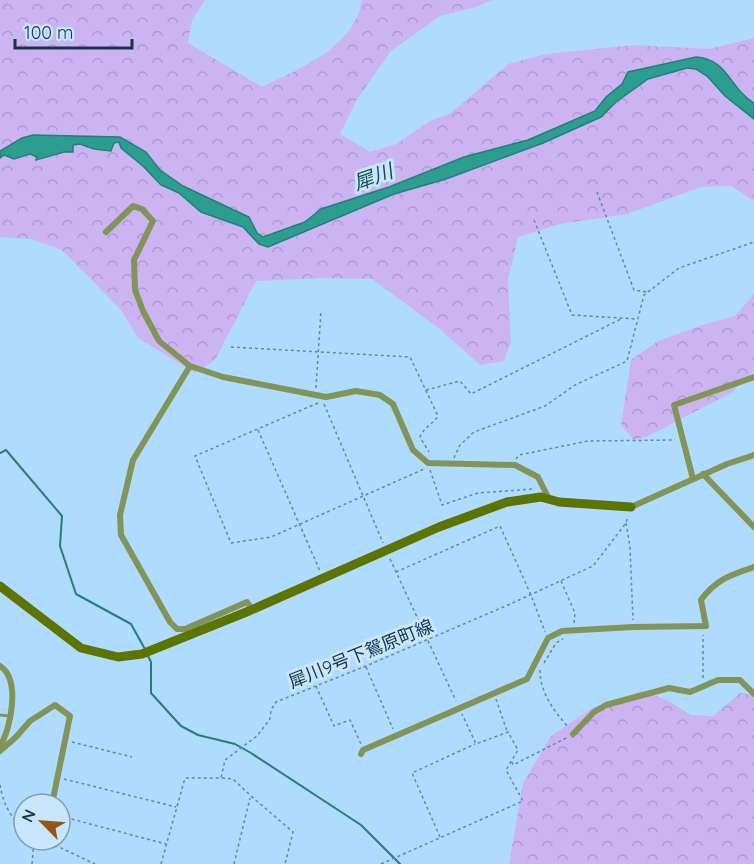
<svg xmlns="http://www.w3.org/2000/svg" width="754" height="864" viewBox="0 0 754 864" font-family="Quicksand,'Noto Sans JP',sans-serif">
<defs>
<pattern id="forest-crowns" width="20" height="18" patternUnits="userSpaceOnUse" patternTransform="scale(1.5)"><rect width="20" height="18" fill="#ccb4f3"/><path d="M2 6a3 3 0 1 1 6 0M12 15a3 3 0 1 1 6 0" fill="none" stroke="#ae9bd2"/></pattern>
</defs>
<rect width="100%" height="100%" fill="#afdbfd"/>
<path fill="url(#forest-crowns)" d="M0 0H205L192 20 188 43 262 87C301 68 354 48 362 0H492L476 7 440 16 391 51 356 101 340 134 370 152 396 144 430 121 451 113 508 64 546 54 634 45 709 49 754 38V201L731 186 701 187 627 214 560 224 518 237 508 280 511 342 504 361 480 365 441 330 372 279 323 278 256 281 215 360 195 373 138 338 121 310 62 250 31 239 0 237Z
M754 294V371L731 393 648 436 634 440 621 425 631 360 658 341 702 325 735 316Z
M642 691 667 700 691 715 713 716 740 693 754 695V864H509L523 783 551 736 594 707Z"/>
<path fill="#2c9e8f" stroke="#257e7b" stroke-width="1.5" d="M696 57C728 59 730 89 754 103V119L725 96 707 76 696 69 687 68 648 79 616 102 601 117 543 143 446 179 394 194 268 247 259 244 243 227 201 212 179 193 161 185 143 166 121 148 119 142 114 143 111 151 94 149 80 144 73 145V152H64L36 160 37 157 30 154 14 159 4 155 0 158V151L22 138 33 135 120 137 146 152 160 170 183 186 249 217 257 233 263 237 305 222 321 209 389 187 464 157 528 140 595 111 606 97 622 84 628 72Z"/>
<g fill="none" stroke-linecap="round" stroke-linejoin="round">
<path stroke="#257e7b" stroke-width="2" d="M0 453 6 450 62 516 60 546 76 594 131 624 146 651
M148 656 151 662V693L181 726 198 735 235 744 251 753 361 825 400 864"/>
<path stroke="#6389a6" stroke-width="1.5" stroke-dasharray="3 3" stroke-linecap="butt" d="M597 192 634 290 647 292
M534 220 572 315 636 319
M231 347 410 357 438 416C432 425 424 427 420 437L429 452
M316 388 321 310
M426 390 460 381 471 394 623 318
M318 403 195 456 231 543 271 537 424 469
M324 404 383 543
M258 430 320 571
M454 458 460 445 474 432 545 406 575 385 627 361 644 295 679 268 754 242
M516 459 519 455 588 441 675 440
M430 470 442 505 478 493 533 489
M626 523 630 547 633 620
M390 559 456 701
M396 572 500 526 531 595 545 632
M561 581 575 613 574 623
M544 663 556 643 563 639
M366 667 393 729
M540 670C540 693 554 711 569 728
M703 678V635
M316 686 334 726 350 720 361 744
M496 699 507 731
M72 742 132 757
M512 762 513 765 568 737
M222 778 233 779 251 796 293 832 285 864
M64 779 176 807
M0 785C3 802 9 817 24 828
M60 816 166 844
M440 837 412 773 475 744
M44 840 95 864
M32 864 34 840
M161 864 185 778H221L225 760 257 736 270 719 271 710 276 702 366 666 508 605 593 566 626 523 628 516
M234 864 250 798
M381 864 523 801 506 770 518 750 508 732 476 744 462 714"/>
<path stroke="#839459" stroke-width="3" d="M0 715 10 716"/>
<path stroke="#839459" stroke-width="6" d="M106 232 133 206 142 209 153 221 134 260 135 290 143 311 159 341 190 366 223 377 326 397 356 391 380 395 393 404 413 450 428 463 515 465 538 477 549 499
M190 366 133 460 120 515 121 535 170 622 177 629H185L247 602 252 609
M703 474 754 527
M693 479 674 405 754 377
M631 507 727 464 754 455
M0 666C21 679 11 729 0 746
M573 734 594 712 606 705 669 688 690 692 718 680H740L754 694
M0 751 16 737 30 721 55 705 70 716 52 804
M361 754 363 750 527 679 548 638 562 631 633 627 706 626 701 600C715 580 732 574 754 567"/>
<path stroke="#5d7400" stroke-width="9" d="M0 586 81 648 118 657 142 654 249 611 439 527 507 502 541 497 559 502 631 507"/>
</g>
<g text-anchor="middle" stroke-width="6" stroke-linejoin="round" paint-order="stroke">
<g font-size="18" fill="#15354b" stroke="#c9e6fd">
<text transform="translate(361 654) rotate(-22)" y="6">犀川9号下鴛原町線</text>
</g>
<g font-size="20" font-style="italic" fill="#0e4e45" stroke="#c9e6fd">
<text transform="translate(373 177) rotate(-20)" y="7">犀川</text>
</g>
</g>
<g transform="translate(42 822) rotate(295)"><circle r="28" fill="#c9e6fd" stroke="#819fb6" stroke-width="1.5"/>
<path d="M0-4.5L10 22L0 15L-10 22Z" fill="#925717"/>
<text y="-9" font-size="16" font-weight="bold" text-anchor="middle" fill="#15354b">N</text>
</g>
<path d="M15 39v9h117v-9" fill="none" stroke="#15354b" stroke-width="3"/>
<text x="24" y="39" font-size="18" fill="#15354b" stroke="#c9e6fd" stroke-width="4.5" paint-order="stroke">100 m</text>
</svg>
